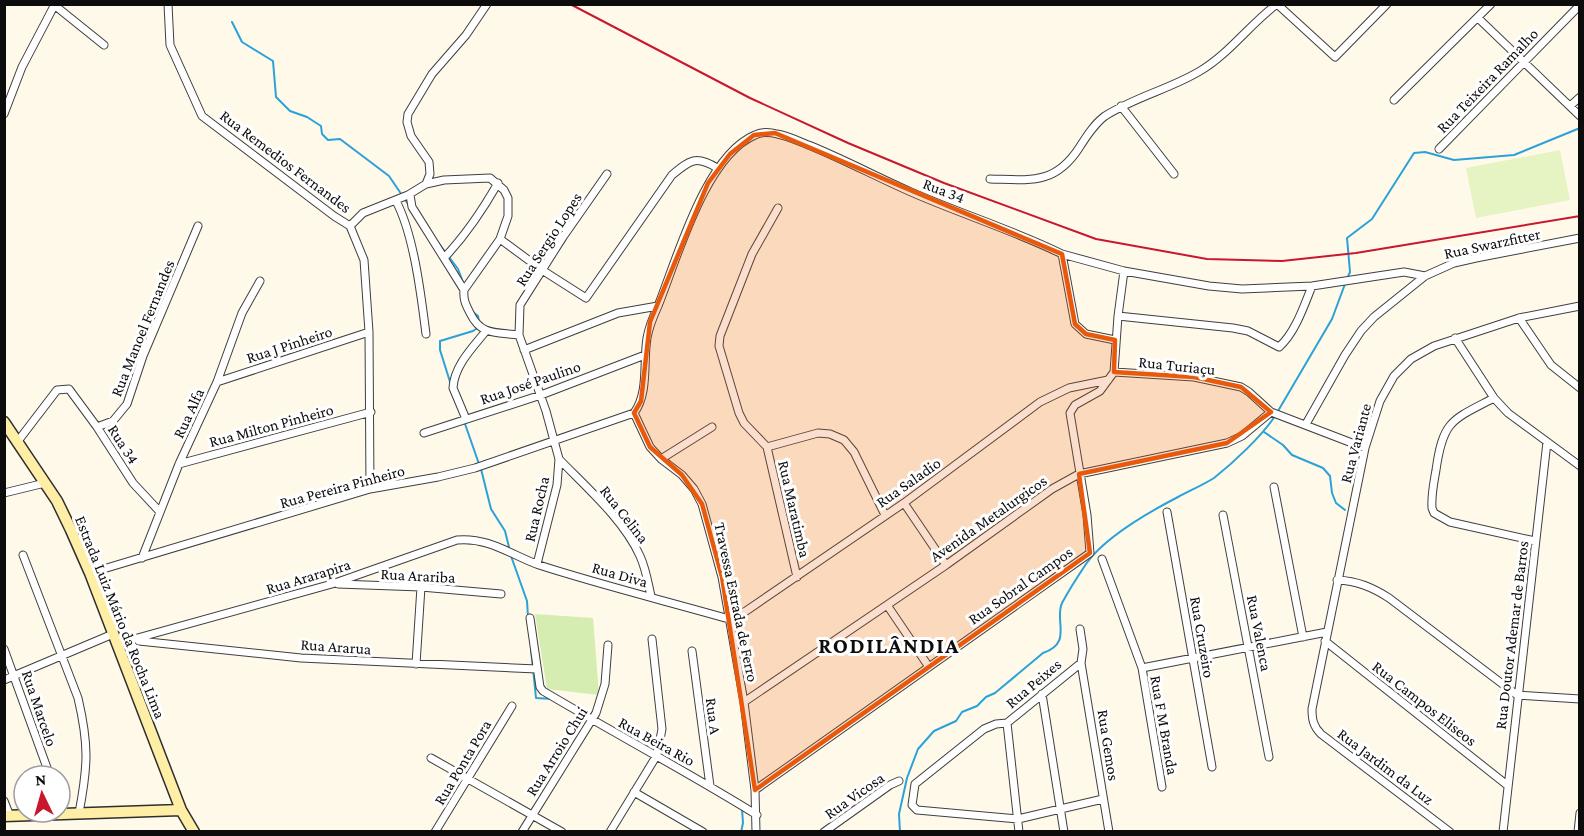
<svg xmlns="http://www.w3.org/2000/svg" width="1584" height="836" viewBox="0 0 1584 836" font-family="'Crimson Pro',serif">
<rect width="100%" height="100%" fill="#fff9ea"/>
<path fill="#d5edb0" d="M535 614 593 618 599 695 547 689Z"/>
<path fill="#e6f3c3" d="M1560 150 1570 200 1476 218 1466 168Z"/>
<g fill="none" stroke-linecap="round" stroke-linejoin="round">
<path stroke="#2aa2d9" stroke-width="2" d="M232 22 242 42 273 61 276 97 290 111 307 117 321 126 322 134 328 140 340 139 389 176 408 204
M437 241 458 269 464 285
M1347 279 1350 272 1347 238 1372 219 1414 153 1425 152 1454 160 1514 155 1580 128
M473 312 478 316 479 322
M451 385 440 350V341L473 331 479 327
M1278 411 1332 319 1345 284
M464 421 479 464
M1264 432 1283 445 1292 455 1323 468 1330 476 1332 493 1336 503 1345 510
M481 469 491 509 505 531 510 551
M511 556 527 601 528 617
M531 649 536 698 553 699
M741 832 743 823 742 809
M900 832 899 814 907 778 918 749 934 731 956 721 962 712 977 706 986 697 995 693 1043 653C1073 643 1054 621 1062 603 1069 590 1078 576 1086 564 1105 537 1149 512 1178 497 1189 491 1203 485 1214 478 1233 463 1262 436 1275 416"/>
<defs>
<path id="street" d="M53 4 104 45
M168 4 170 45 202 116 334 216 350 226 364 260 369 332 370 489
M1277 4 1335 57 1387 4
M1478 18 1580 116
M1394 100 1491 4
M1121 106 1174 174
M1570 106 1580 97
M4 114 22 67 54 6
M1439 149 1580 5
M990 179C1030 180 1055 185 1079 148 1086 137 1094 124 1105 116 1135 97 1170 89 1200 71 1229 54 1250 24 1277 4
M426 184 430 174 429 162 411 136 407 122 408 114 432 74 466 35 487 4
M410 195 412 207 464 290
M396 201C414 235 421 295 426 334
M350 226 363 213 408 195 426 184 444 180 490 178 504 190 508 198V216L500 239 464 290C463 300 466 305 470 313 481 336 496 332 519 335
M500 239 542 270 586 298 672 175C690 160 696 155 717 168
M1062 254 1124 271 1209 286 1242 289 1312 286 1404 272 1425 276
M444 258C466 235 482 211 498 183
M1118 316 1233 328 1248 331 1279 347C1295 333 1304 306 1312 286
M1519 318 1551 365 1580 388
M1455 338 1494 398 1508 413 1580 466
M524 350 618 313 658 306
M1114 372 1194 377 1241 387 1249 392 1271 412 1365 448
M217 382 369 332
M1494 398C1452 420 1443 420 1436 470 1434 482 1431 495 1432 508L1434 513 1450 522 1535 541
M634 413C649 393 643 362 647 338 649 326 653 317 658 306 677 259 705 156 755 135 761 132 770 132 777 134 789 136 800 142 811 146 845 160 877 177 911 192 961 214 1013 230 1062 254L1075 324 1086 334 1115 340
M634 413 650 447 661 459 682 475 694 489 702 504 722 577 744 702 755 790 756 832
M466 419 453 388C454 366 473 347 486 331
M1306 424 1345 355 1361 331 1374 317 1425 276 1454 263 1476 258 1580 238
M97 427 113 421 127 404 143 356 198 226
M424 433 541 395 645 355
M18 441 57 390 69 389 97 427 133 483 160 512
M767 447 744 423 739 413 719 346 720 336 752 254 778 208
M767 447 818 433 830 434 844 440 854 452 885 515
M767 447 797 577
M559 459C586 487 624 520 640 556 646 569 648 583 651 596
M661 459 712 427
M179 464 371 412
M1274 487 1303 637
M4 493 45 483
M904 503 946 565
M1167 512 1212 767
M1223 515 1269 757
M23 555 78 698C89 745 88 766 79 813
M142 558 179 464 217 382 242 313 260 281
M1102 559 1142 668 1162 787
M537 564 557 485 559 459 546 411 519 335 520 305 563 237 607 174
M90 573 370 489 438 477 475 468 634 413
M1337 580C1357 581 1372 587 1389 598L1517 695 1580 699
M338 584 421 587 501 594
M887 605 929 667
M530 618 540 687 543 691C614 733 686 771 757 815
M729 619 746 611 904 503 1040 402 1069 388 1108 380
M1080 629 1083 649 1081 663 1109 832
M139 641 301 658 537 669
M1325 641 1507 785
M116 644 332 584 457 540C489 537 511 555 539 565 601 585 666 601 729 619
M4 649 50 776
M692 651 710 786
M1081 663 1007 723 996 724 984 729 915 784 912 805 917 810 1018 819 1103 799
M416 664 421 587
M1142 668 1327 632
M4 680 113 634
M1042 694 1064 832
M744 702 946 565 1052 489 1079 474 1227 443 1242 436 1271 412
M1007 723 1019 832
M431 758 562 832
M755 790 1090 553 1087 515 1070 413 1075 405 1100 391 1114 372 1118 316 1124 271
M634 792 703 832
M4 801 10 816
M60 803 64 814
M435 832 512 706
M522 832 596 713 605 684 608 645
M610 832 657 755 662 729 652 639
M824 832 890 785 899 781
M1450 832 1321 734C1313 726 1312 719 1312 709L1365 448 1380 401 1394 376 1411 359 1434 346 1519 318 1580 306
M1503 832 1547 442
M1578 832 1580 813"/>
<path id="secondary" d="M4 422 57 501 71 530 90 573 181 810 194 832
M4 816 181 810"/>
</defs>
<use href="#street" stroke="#3f3f3f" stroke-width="9"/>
<use href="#secondary" stroke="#2e2e2e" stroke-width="13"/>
<use href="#street" stroke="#fff" stroke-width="7"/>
<use href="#secondary" stroke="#ffeea5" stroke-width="10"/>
<path stroke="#c8182e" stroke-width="2" d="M570 4 750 98 848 143 944 183 1096 239 1207 259 1282 261 1356 253 1580 216"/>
</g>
<path fill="#e8590c" fill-opacity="0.2" stroke="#e8590c" stroke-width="4.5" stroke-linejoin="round" d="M775 133 1062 254 1075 324 1086 334 1115 340 1114 372 1194 377 1241 387 1271 412 1227 443 1079 474 1090 553 755 790 722 577 702 504 682 475 650 447 634 413 641 401 650 322 708 183 730 154 754 135Z"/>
<g text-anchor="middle" stroke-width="6" stroke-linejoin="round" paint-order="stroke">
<g font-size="16" fill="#0c0c0c" stroke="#fff">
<text transform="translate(1487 80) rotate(-46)" y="6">Rua Teixeira Ramalho</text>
<text transform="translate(286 161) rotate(37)" y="6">Rua Remedios Fernandes</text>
<text transform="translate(944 190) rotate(21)" y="6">Rua 34</text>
<text transform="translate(548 239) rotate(-57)" y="6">Rua Sergio Lopes</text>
<text transform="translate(1492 243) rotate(-12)" y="6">Rua Swarzfitter</text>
<text transform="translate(142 328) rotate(-68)" y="6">Rua Manoel Fernandes</text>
<text transform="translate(289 344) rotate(-18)" y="6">Rua J Pinheiro</text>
<text transform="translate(1177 365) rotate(6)" y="6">Rua Turiaçu</text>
<text transform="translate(530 382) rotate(-19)" y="6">Rua José Paulino</text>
<text transform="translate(188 413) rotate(-65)" y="6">Rua Alfa</text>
<text transform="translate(271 425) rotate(-15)" y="6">Rua Milton Pinheiro</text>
<text transform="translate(1355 443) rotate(-75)" y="6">Rua Variante</text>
<text transform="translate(124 444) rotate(57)" y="6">Rua 34</text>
<text transform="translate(908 482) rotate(-35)" y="6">Rua Saladio</text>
<text transform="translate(342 486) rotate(-15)" y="6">Rua Pereira Pinheiro</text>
<text transform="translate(536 509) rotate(-77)" y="6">Rua Rocha</text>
<text transform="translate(795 509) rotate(77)" y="6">Rua Maratimba</text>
<text transform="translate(625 514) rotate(52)" y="6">Rua Celina</text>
<text transform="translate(988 518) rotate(-35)" y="6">Avenida Metalurgicos</text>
<text transform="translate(620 574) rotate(16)" y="6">Rua Diva</text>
<text transform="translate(418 575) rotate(3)" y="6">Rua Arariba</text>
<text transform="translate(308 576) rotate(-17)" y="6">Rua Ararapira</text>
<text transform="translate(1020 585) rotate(-35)" y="6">Rua Sobral Campos</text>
<text transform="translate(737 602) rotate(78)" y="6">Travessa Estrada de Ferro</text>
<text transform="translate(121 617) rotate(68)" y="6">Estrada Luiz Mário da Rocha Lima</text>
<text transform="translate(1260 633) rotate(79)" y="6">Rua Valenca</text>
<text transform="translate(1511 635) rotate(-83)" y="6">Rua Doutor Ademar de Barros</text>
<text transform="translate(1203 637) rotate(80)" y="6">Rua Cruzeiro</text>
<text transform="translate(336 646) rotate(4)" y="6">Rua Ararua</text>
<text transform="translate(1033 683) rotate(-40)" y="6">Rua Peixes</text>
<text transform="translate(1425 703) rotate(38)" y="6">Rua Campos Eliseos</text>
<text transform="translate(40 708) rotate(71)" y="6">Rua Marcelo</text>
<text transform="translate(714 716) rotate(83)" y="6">Rua A</text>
<text transform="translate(1165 725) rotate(80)" y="6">Rua F M Branda</text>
<text transform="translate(657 741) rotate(29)" y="6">Rua Beira Rio</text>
<text transform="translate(1109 745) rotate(81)" y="6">Rua Gemos</text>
<text transform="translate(556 751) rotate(-58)" y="6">Rua Arroio Chui</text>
<text transform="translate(462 762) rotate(-59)" y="6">Rua Ponta Pora</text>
<text transform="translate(1386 766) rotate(37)" y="6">Rua Jardim da Luz</text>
<text transform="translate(854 795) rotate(-35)" y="6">Rua Vicosa</text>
</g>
<g font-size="22" font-weight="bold" letter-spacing="1.5" fill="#0c0c0c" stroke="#fff">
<text x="889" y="653">RODILÂNDIA</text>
</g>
</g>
<rect width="1584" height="836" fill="none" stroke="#0c0c0c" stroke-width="12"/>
<g transform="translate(42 794) rotate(355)"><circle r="28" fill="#ffffff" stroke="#9e9e9e" stroke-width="1.5"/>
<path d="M0-4.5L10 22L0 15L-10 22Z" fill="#c8182e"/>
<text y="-9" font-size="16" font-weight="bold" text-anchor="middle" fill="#0c0c0c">N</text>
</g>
</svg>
